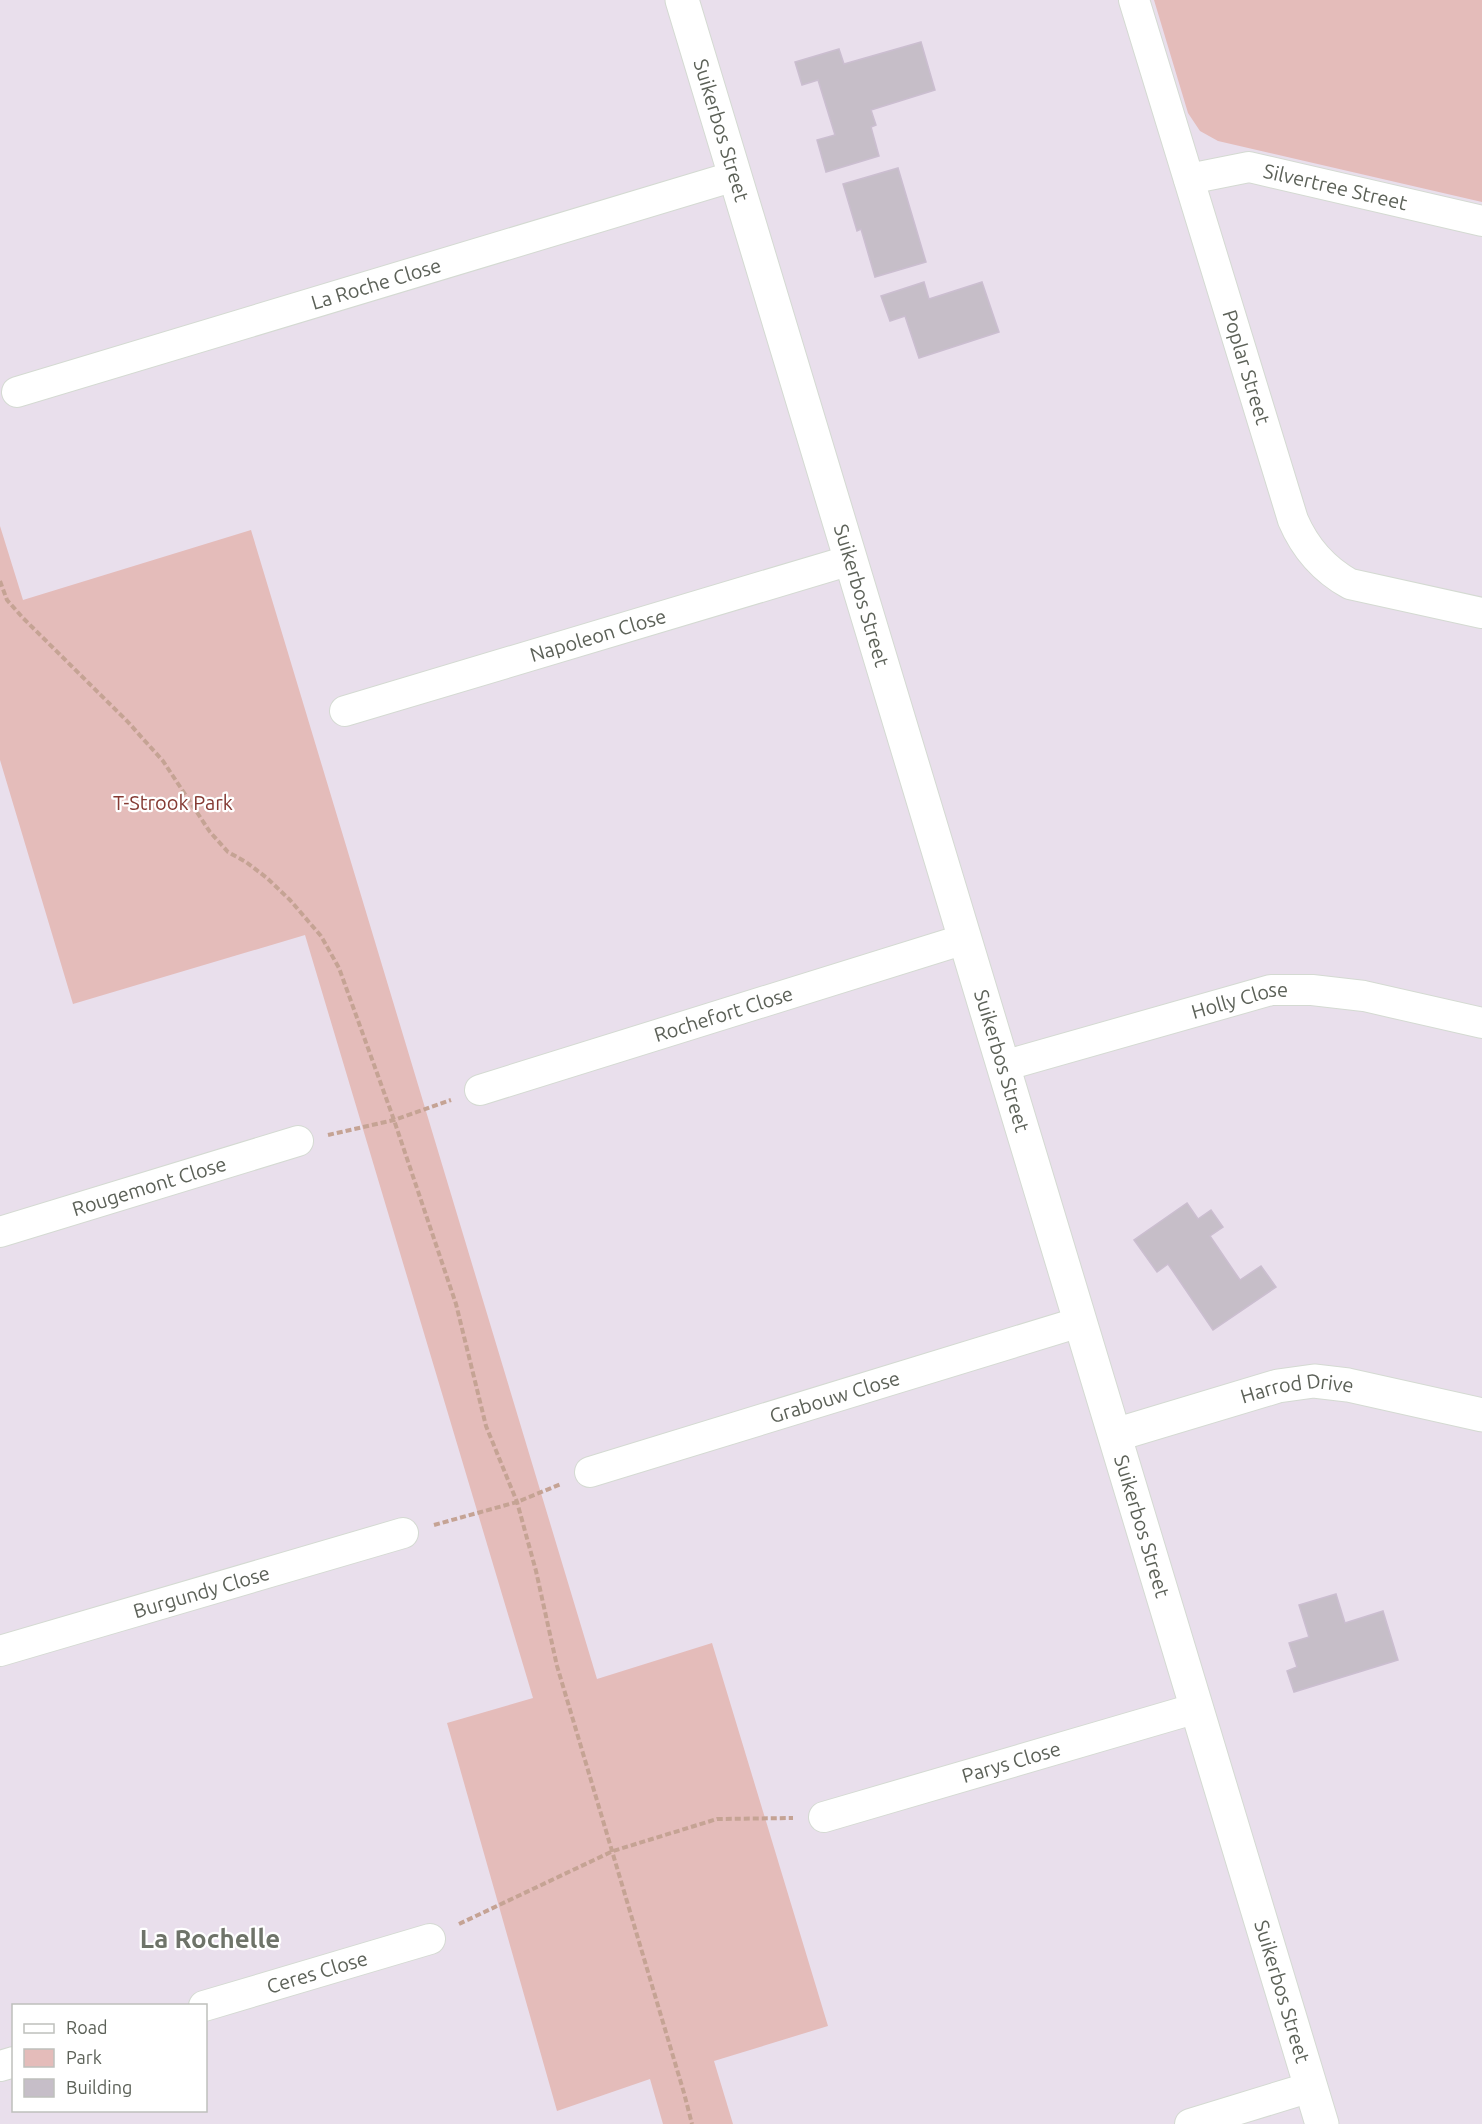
<svg xmlns="http://www.w3.org/2000/svg" width="1482" height="2124" viewBox="0 0 1482 2124" font-family="Ubuntu,sans-serif">
<rect width="100%" height="100%" fill="#e9dfec"/>
<path fill="#e4bcba" d="M1154 0H1482V202L1218 141 1200 131 1188 113Z
M0 526 23 600 251 530 597 1679 712 1643 828 2026 714 2061 733 2124H663L650 2079 557 2111 447 1723 533 1698 305 935 73 1004 0 760Z"/>
<path fill="#c6bec8" stroke="#cbbed0" stroke-width="1.5" d="M921 42 935 90 871 110 876 125 871 127 879 156 826 172 817 140 835 135 818 80 802 85 795 62 839 49 844 64Z
M898 168 926 262 875 277 861 229 857 231 843 184Z
M924 282 929 299 982 282 999 332 919 358 905 316 890 321 881 296Z
M1187 1203 1198 1219 1211 1210 1223 1227 1210 1236 1240 1280 1261 1266 1276 1287 1213 1330 1168 1264 1157 1272 1134 1240Z
M1336 1594 1345 1623 1383 1611 1398 1660 1294 1692 1287 1671 1297 1667 1289 1643 1309 1637 1299 1605Z"/>
<g fill="none" stroke-linecap="round" stroke-linejoin="round">
<defs>
<g id="minor">
<path id="s1" d="M1134 0 1293 520C1305 548 1323 569 1350 584L1482 613"/>
<path id="s2" d="M1189 179 1249 167 1482 221"/>
<path id="s3" d="M17 392 735 176"/>
<path id="s4" d="M345 711 851 560"/>
<path id="s5" d="M1003 1066 1271 990H1312L1364 996 1482 1023"/>
<path id="s6" d="M480 1090 965 939"/>
<path id="s7" d="M0 1232 298 1141"/>
<path id="s8" d="M590 1472 1080 1322"/>
<path id="s9" d="M0 1651 403 1533"/>
<path id="s10" d="M824 1817 1197 1708"/>
<path id="s11" d="M204 2006 430 1939"/>
<path d="M0 2066 14 2062"/>
<path d="M1190 2124 1311 2087"/>
</g>
<g id="tertiary">
<path id="s12" d="M682 0 1322 2124"/>
<path id="s13" d="M1115 1435 1278 1386 1314 1381 1348 1385 1482 1415"/>
</g>
</defs>
<use href="#minor" stroke="#d4dad2" stroke-width="32"/>
<use href="#tertiary" stroke="#d4dad2" stroke-width="35"/>
<path stroke="#c5a394" stroke-width="4" stroke-dasharray="6 3" stroke-linecap="butt" d="M0 581 7 600 23 618 127 721 163 761 210 832 228 852 246 862 267 878 290 900 321 936 339 968 394 1120 456 1304 486 1426 517 1502 536 1571 557 1666 684 2093 692 2124
M328 1135 394 1120 451 1100
M434 1525 517 1502 561 1484
M459 1924 613 1851 717 1819 793 1818"/>
<use href="#minor" stroke="#fff" stroke-width="30"/>
<use href="#tertiary" stroke="#fff" stroke-width="33"/>
</g>
<g text-anchor="middle" stroke-width="4.5" stroke-linejoin="round" paint-order="stroke">
<g font-size="20" fill="#5c6158" stroke="#fff">
<text dy="7" stroke="none"><textPath href="#s12" startOffset="136">Suikerbos Street</textPath></text>
<text dy="7" stroke="none"><textPath href="#s2" startOffset="150">Silvertree Street</textPath></text>
<text dy="7" stroke="none"><textPath href="#s3" startOffset="375">La Roche Close</textPath></text>
<text dy="7" stroke="none"><textPath href="#s1" startOffset="384">Poplar Street</textPath></text>
<text dy="7" stroke="none"><textPath href="#s12" startOffset="622">Suikerbos Street</textPath></text>
<text dy="7" stroke="none"><textPath href="#s4" startOffset="264">Napoleon Close</textPath></text>
<text dy="7" stroke="none"><textPath href="#s5" startOffset="246">Holly Close</textPath></text>
<text dy="7" stroke="none"><textPath href="#s6" startOffset="255">Rochefort Close</textPath></text>
<text dy="7" stroke="none"><textPath href="#s12" startOffset="1108">Suikerbos Street</textPath></text>
<text dy="7" stroke="none"><textPath href="#s7" startOffset="156">Rougemont Close</textPath></text>
<text dy="7" stroke="none"><textPath href="#s13" startOffset="189">Harrod Drive</textPath></text>
<text dy="7" stroke="none"><textPath href="#s8" startOffset="256">Grabouw Close</textPath></text>
<text dy="7" stroke="none"><textPath href="#s12" startOffset="1594">Suikerbos Street</textPath></text>
<text dy="7" stroke="none"><textPath href="#s9" startOffset="210">Burgundy Close</textPath></text>
<text dy="7" stroke="none"><textPath href="#s10" startOffset="195">Parys Close</textPath></text>
<text dy="7" stroke="none"><textPath href="#s11" startOffset="118">Ceres Close</textPath></text>
<text dy="7" stroke="none"><textPath href="#s12" startOffset="2080">Suikerbos Street</textPath></text>
</g>
<g font-size="20" fill="#853a33" stroke="#fff">
<text x="173" y="810">T-Strook Park</text>
</g>
<g font-size="26" font-weight="bold" fill="#6e7369" stroke="#fff">
<text x="210" y="1948">La Rochelle</text>
</g>
</g>
<rect x="12" y="2004" width="195" height="108" fill="#ffffff" stroke="#bec0bc" stroke-width="1.5"/>
<rect x="24" y="2024" width="30" height="9" fill="#ffffff" stroke="#bec0bc" stroke-width="1.5"/>
<text x="66" y="2034" font-size="18" fill="#5c6158">Road</text>
<rect x="24" y="2049" width="30" height="18" fill="#e4bcba" stroke="#bec0bc" stroke-width="1.5"/>
<text x="66" y="2064" font-size="18" fill="#5c6158">Park</text>
<rect x="24" y="2079" width="30" height="18" fill="#c6bec8" stroke="#bec0bc" stroke-width="1.5"/>
<text x="66" y="2094" font-size="18" fill="#5c6158">Building</text>
</svg>
